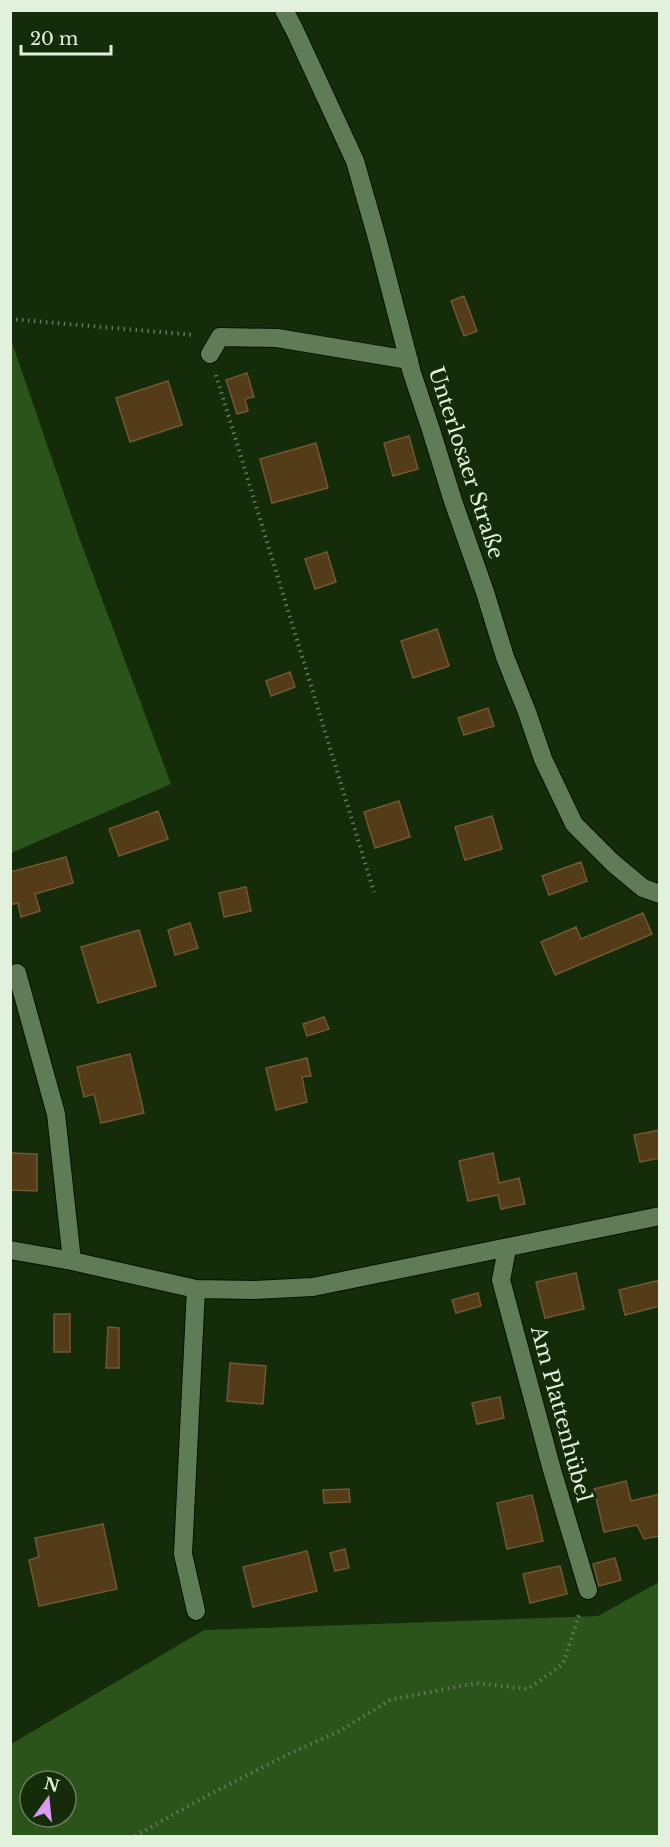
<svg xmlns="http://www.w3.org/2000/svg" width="670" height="1847" viewBox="0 0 670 1847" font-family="'Libre Baskerville',serif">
<rect width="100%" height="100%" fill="#142c0a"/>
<path fill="#2b541a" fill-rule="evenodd" d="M10 337 80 540 171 784 11 853Z
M659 1582V1836H11V1744L204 1630 598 1616ZM30 1781H66V1817H30Z"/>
<path fill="#533c17" stroke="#715831" stroke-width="1.5" d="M464 296 477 331 464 336 451 301Z
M247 373 254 397 245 399 248 411 237 414 226 380Z
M168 381 182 425 130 442 116 398Z
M409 436 418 469 393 476 384 443Z
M316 443 328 488 272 503 260 459Z
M327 552 336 582 315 589 305 559Z
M437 629 449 666 413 678 401 641Z
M290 672 295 687 271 696 266 681Z
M488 708 494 726 464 735 458 718Z
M399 801 410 837 375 848 364 812Z
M158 811 168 839 119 856 109 829Z
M492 816 502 849 465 860 455 827Z
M66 857 73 883 35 894 40 911 21 917 18 903 10 905V872Z
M581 862 587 881 549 895 542 876Z
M246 887 251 911 224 917 219 893Z
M643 913 652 934 555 975 541 942 576 927 581 939Z
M190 923 198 948 175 955 168 930Z
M139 930 156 986 98 1003 81 947Z
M324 1017 329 1029 307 1036 303 1024Z
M130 1054 144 1113 101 1123 94 1094 84 1097 77 1067Z
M307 1058 311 1076 302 1077 307 1102 276 1110 266 1068Z
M660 1130V1158L640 1162 634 1135Z
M11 1153 37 1154V1191L11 1190Z
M493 1153 499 1183 519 1178 525 1204 501 1209 498 1195 468 1201 459 1161Z
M576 1273 584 1309 545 1318 536 1282Z
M660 1280V1306L625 1315 619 1290Z
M478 1293 481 1306 456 1313 452 1300Z
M54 1314H70V1352H54Z
M108 1327 119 1328V1368H106Z
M230 1363 266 1366 263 1404 227 1401Z
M500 1397 504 1418 477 1424 472 1403Z
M626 1481 631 1501 660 1494V1536L644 1539 637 1525 604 1532 594 1489Z
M349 1489 350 1502 324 1503 323 1490Z
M532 1495 543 1541 507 1549 497 1503Z
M103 1524 117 1589 39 1606 29 1560 39 1557 35 1538Z
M345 1549 349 1568 335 1571 330 1553Z
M307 1551 317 1591 253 1607 243 1567Z
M615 1558 621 1580 599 1586 593 1564Z
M560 1566 567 1594 530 1603 523 1574Z"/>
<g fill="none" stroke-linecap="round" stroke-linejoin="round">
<defs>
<path id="minor" d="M284 10 295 31 355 161 377 238 412 373 431 430 453 501 485 592 505 657 527 712 543 759 574 824 613 863 643 888 660 894
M210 354 220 337 277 338 409 360
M17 973 56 1114 72 1261 196 1289
M507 1249 501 1280 552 1470 588 1590
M10 1250 72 1261
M196 1611 183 1554 196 1289 254 1290 313 1287 660 1216"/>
</defs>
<use href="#minor" stroke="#001400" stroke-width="20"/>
<path stroke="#64795c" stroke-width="4" stroke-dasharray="1.5 4.5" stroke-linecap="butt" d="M10 319 195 335
M216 375 374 892
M135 1836 210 1794 293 1752 340 1731 390 1700 476 1683 528 1689 563 1664 580 1612"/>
<use href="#minor" stroke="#607c56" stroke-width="18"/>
</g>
<g text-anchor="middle" stroke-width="6" stroke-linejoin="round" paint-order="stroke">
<g font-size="21" fill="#e1f1dc" stroke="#142c0a">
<text transform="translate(466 463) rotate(72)" y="7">Unterlosaer Straße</text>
<text transform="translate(561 1414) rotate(75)" y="7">Am Plattenhübel</text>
</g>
</g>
<rect width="670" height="1847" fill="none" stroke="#e1f1dc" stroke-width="24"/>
<g transform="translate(48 1799) rotate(15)"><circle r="28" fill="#142c0a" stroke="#667b5e" stroke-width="1.5"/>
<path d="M0-4.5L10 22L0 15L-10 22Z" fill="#dd99f3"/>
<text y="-9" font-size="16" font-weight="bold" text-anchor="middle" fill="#e1f1dc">N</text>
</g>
<path d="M21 45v9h90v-9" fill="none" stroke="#e1f1dc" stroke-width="3"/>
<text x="30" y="45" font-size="18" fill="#e1f1dc" stroke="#142c0a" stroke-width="4.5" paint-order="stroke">20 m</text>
</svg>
